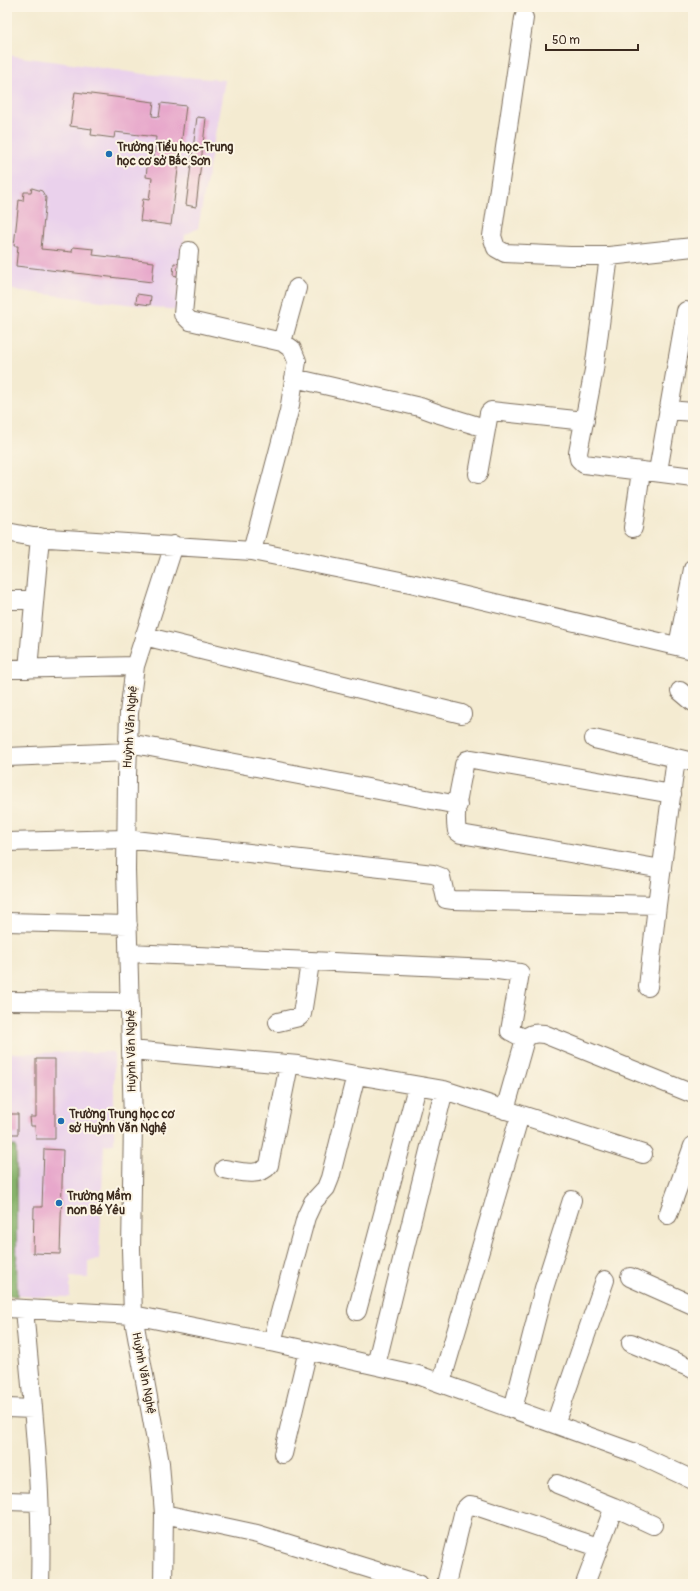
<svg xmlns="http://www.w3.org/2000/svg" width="700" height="1591" viewBox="0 0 700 1591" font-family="Pangolin,sans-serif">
<rect width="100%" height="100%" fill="#fcf5e5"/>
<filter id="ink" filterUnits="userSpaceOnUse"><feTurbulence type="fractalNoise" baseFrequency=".025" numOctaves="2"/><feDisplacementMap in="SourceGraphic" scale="8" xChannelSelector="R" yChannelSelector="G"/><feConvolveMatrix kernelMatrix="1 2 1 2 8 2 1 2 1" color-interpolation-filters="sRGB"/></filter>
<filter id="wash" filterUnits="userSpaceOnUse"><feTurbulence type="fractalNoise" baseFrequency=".012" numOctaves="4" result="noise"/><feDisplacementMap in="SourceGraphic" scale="16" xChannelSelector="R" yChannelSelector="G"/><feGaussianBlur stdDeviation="0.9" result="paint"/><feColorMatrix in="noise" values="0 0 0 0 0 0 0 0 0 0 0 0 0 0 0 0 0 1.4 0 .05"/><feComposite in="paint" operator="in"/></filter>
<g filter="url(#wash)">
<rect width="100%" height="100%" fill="#f4ebd1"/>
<path fill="#ead1ec" d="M7 55 144 74 225 80 198 228 185 235 177 310 12 290 7 275Z
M114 1052V1144L104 1145 99 1260 88 1261V1278L70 1277V1297L17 1296 16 1146H7V1053Z"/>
<path fill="#87b36c" stroke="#616e45" d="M7 1146H16L17 1296 7 1295Z"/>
<g id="blocks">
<path fill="#e7a7cb" d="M75 92 154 102 152 116 159 117 161 103 186 106 171 225 140 221 143 199 149 200 152 178 146 177 148 158 154 159 156 137 115 132 114 138 91 135 92 129 70 126Z
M197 117 206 118 196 207 186 205Z
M32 188 42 191 46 198 41 249 72 252 73 247 94 249 93 255 154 262 152 282 16 266 18 246H14L19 200 23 201 24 192H31Z
M174 263 182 264 181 277 173 275Z
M137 294 151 296 150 305 136 303Z
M36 1059H55V1139H36L35 1126H31L30 1117H36Z
M7 1114H18V1134H7Z
M44 1149 63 1150 60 1254 33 1253 34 1207H42Z"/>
</g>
</g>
<g filter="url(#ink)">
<use href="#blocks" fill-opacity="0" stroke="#7c6e5d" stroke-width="1"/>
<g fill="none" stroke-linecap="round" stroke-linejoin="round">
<defs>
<path id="minor" d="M524 18 492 236 496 248 505 253 570 256H609L693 247
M189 251 183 314 190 321 282 342 292 349 297 361 289 411 252 551
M609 256 594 370 578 453 579 459 584 464 650 472 658 471 686 311
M282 342 297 288
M294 378 420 407 439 414 485 428
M668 410 693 412
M654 472 693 477
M478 474 489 413 491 411 585 421
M633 528 641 471
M7 532 33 537 252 551 415 584 693 650
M7 600H34
M144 636 462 714
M678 646 693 569
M7 669 135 666
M28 669 40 537
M680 691 693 702
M129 743 458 805
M7 757 128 752
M676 758 693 762
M7 842 126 839 433 874 441 877 446 899 453 900 657 905 676 758 594 739
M662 869 461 834 457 831C453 810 461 786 464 765L467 760 472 759 672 794
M7 922 128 925
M129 953 490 969 520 973 510 1031 525 1039
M648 987 657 905
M7 1001 130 1002
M278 1022 299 1017 302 1014 310 963
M131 1050 298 1065 444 1090 643 1154
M505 1110 525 1039C531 1033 536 1033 544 1034L693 1094
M224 1169C238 1171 260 1178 269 1165L289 1065
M668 1215 693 1146
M630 1277 693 1305
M7 1308 133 1315 275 1343 418 1375 635 1453 693 1480
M24 1309C32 1400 43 1492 40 1584
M357 1311 417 1087
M272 1342 306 1217 313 1202 326 1188 330 1178 356 1075
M631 1343 693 1369
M376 1365 444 1090
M441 1383 520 1115
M7 1408 33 1409
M513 1409 544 1288 572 1200
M555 1424 605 1280
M283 1454 308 1350
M557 1484 614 1507 653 1525
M7 1501 39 1502
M164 1514 257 1534 419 1584
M163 1584 164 1514 160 1463 133 1315 131 1249 133 1121 126 870 127 777 129 713 135 666 174 545
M446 1584 464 1510 469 1505 476 1506 598 1547
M585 1584 614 1507"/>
</defs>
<use href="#minor" stroke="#7c6e5d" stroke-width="20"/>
<use href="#minor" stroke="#fff" stroke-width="18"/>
</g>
</g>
<g fill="#1f6fb2" stroke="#fcf5e5" stroke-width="1.5">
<circle cx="109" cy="154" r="4"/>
<circle cx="61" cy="1121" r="4"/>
<circle cx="59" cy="1203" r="4"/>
</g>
<g text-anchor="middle" stroke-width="4" stroke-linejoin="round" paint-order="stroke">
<g font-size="12" font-weight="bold" fill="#3b2a1e" stroke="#fcf5e5" text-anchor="start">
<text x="117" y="151">Trường Tiểu học-Trung<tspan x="117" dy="14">học cơ sở Bắc Sơn</tspan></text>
<text x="69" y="1118">Trường Trung học cơ<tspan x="69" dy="14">sở Huỳnh Văn Nghệ</tspan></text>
<text x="67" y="1200">Trường Mầm<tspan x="67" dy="14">non Bé Yêu</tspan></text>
</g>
<g font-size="12" fill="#3b2a1e" stroke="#fcf5e5">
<text transform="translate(130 727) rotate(-86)" y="4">Huỳnh Văn Nghệ</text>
<text transform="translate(131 1051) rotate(-91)" y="4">Huỳnh Văn Nghệ</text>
<text transform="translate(144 1373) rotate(79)" y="4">Huỳnh Văn Nghệ</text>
</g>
</g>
<rect width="700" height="1591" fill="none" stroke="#fcf5e5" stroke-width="24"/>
<path d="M546 44v6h92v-6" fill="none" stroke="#3b2a1e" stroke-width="2"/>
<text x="552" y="44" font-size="12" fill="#3b2a1e" stroke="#fcf5e5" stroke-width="3" paint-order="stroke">50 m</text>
</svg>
